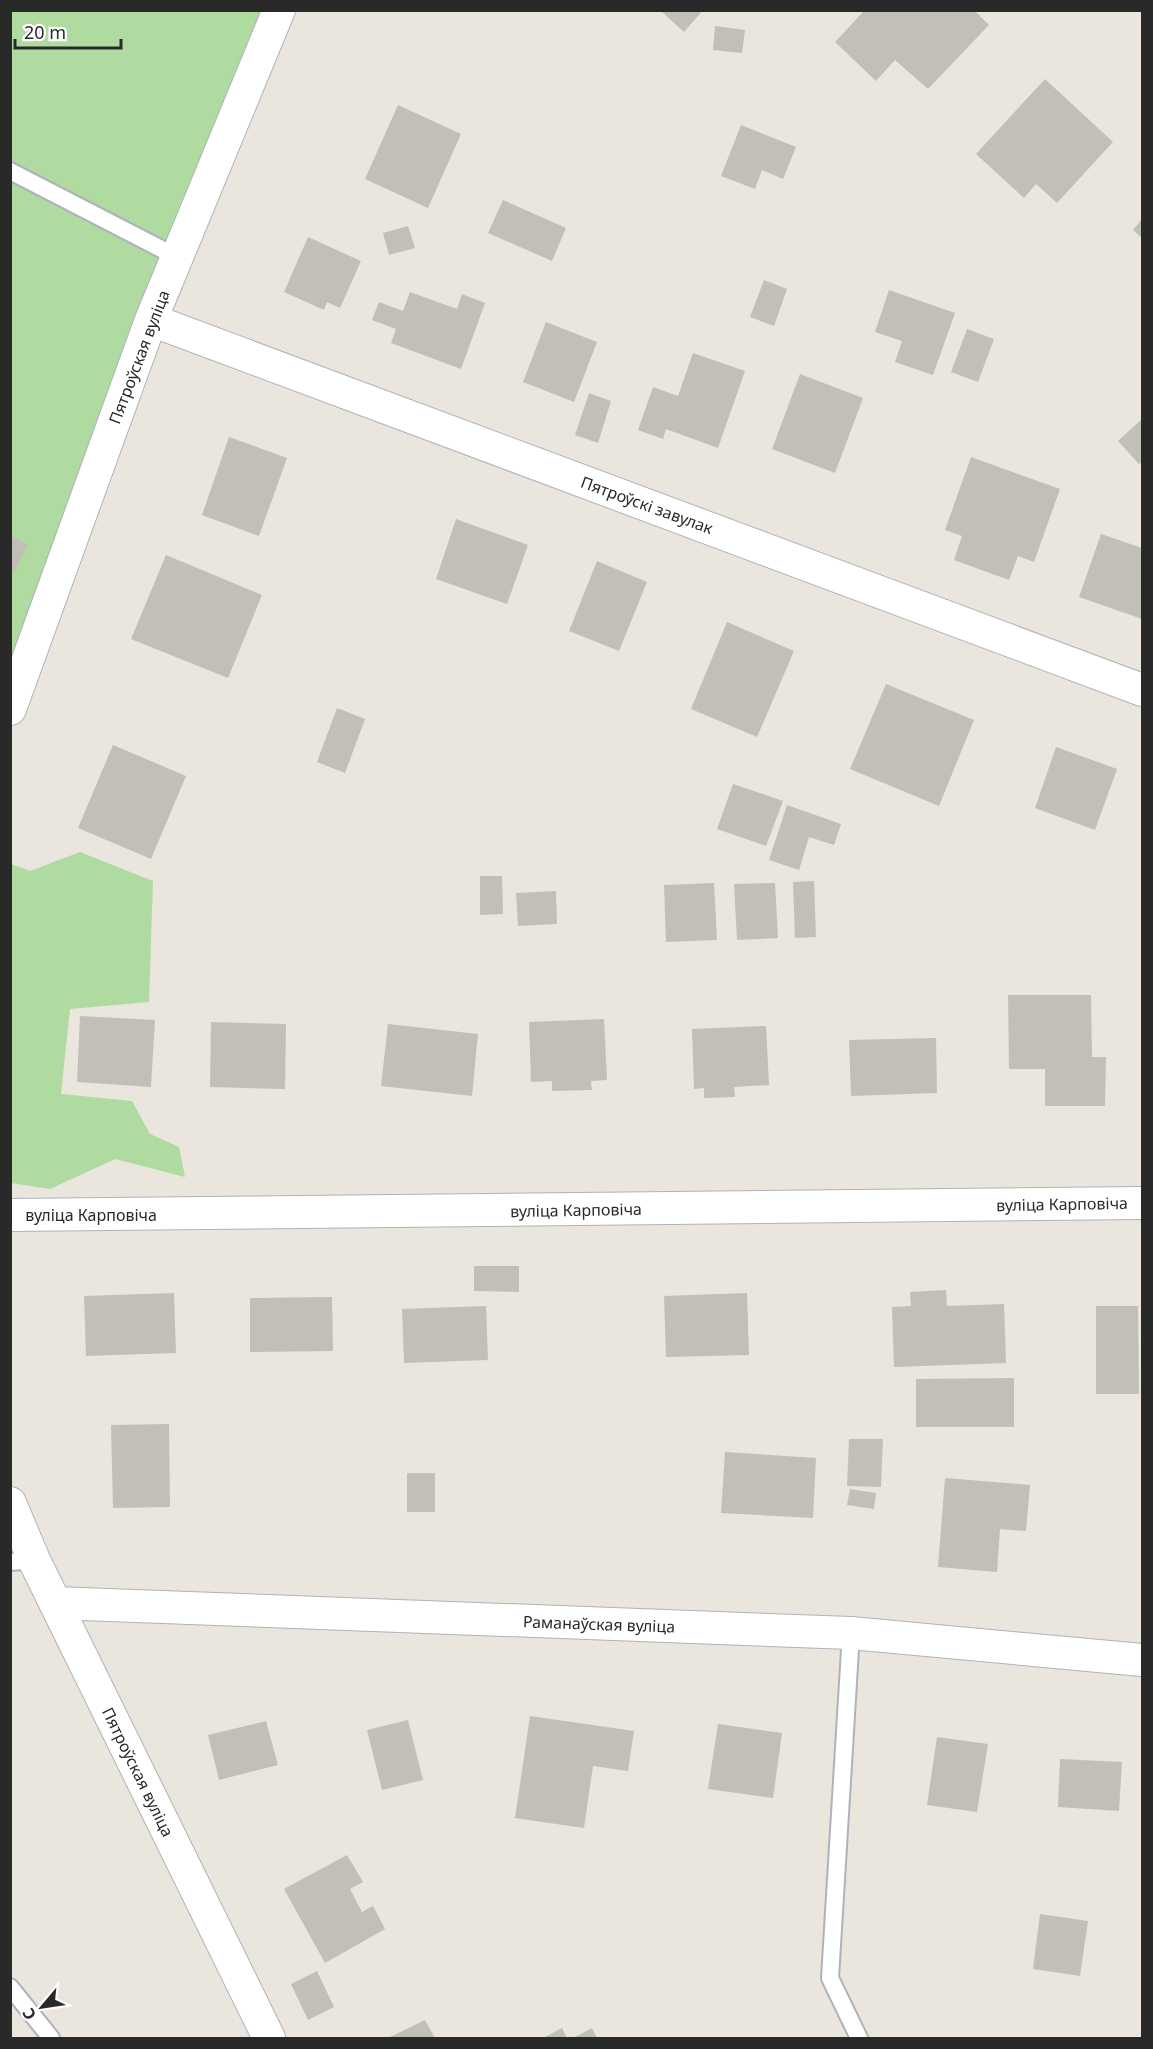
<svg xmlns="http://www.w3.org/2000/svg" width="1153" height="2049" viewBox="0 0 1153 2049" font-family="'Noto Sans',sans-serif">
<rect width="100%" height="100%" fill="#eae5dd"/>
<path fill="#afdaa0" d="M11 11H279L11 709Z
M80 852 153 881 149 1002 70 1009 61 1094 132 1101 150 1134 179 1147 185 1177 115 1159 50 1189 11 1183V864L30 871Z"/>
<path fill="#c2bfb9" d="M660 10H703L684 32Z
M865 10H974L989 25 928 89 895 60 876 81 835 42Z
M715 26 745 30 742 53 713 50Z
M1045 79 1113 142 1057 203 1036 184 1024 198 976 154Z
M398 105 461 134 428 208 365 179Z
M741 125 796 147 783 179 762 170 755 189 721 176Z
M503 200 566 228 552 261 488 233Z
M1142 219V238L1133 230Z
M408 226 415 248 389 255 383 233Z
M308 237 361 261 340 308 327 302 324 310 284 292Z
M764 280 787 289 774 326 750 317Z
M889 290 955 313 933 375 895 362 902 341 875 332Z
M410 292 457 309 462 294 485 303 461 369 391 343 396 329 372 320 379 302 403 311Z
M546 322 597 342 574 402 523 382Z
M967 329 994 339 978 382 951 372Z
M693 353 745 371 718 448 666 429 663 439 638 430 653 387 678 396Z
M800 374 863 398 835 473 772 449Z
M589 393 611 401 598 443 575 435Z
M1142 419V461L1139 464 1118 441Z
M229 437 287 458 259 536 202 515Z
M971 457 1060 489 1034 562 1018 556 1009 580 954 560 962 536 945 530Z
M456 519 528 545 507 604 436 579Z
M1101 534 1142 548V619L1079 597Z
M10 536 28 544 14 573 10 571Z
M166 555 262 595 228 678 131 639Z
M597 561 647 582 619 651 569 631Z
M727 622 794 651 757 737 691 709Z
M886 684 974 720 939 806 850 769Z
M337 708 365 719 345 773 317 762Z
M113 745 186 776 151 859 78 828Z
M1056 747 1117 769 1095 830 1035 808Z
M733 784 783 801 766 846 717 829Z
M787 805 841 824 834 845 809 837 799 870 769 860Z
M480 876H502L503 914 480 915Z
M814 881 816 937 795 938 793 882Z
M714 883 717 940 666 942 664 885Z
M775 883 778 938 737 940 734 884Z
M556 891 557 924 518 926 516 893Z
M1008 995H1091L1092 1057H1106L1105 1106H1045V1069H1009Z
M80 1016 155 1020 151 1087 77 1082Z
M604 1019 607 1080 591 1081 592 1090 552 1091V1081L531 1082 529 1022Z
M211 1022 286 1024 285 1089 210 1087Z
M388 1024 478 1034 472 1096 381 1086Z
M766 1026 769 1085 734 1087 735 1097 704 1098V1088L694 1089 692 1029Z
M936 1038 937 1093 851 1096 849 1040Z
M474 1266H519V1292L474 1291Z
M946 1290 947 1306 1004 1304 1006 1363 894 1367 892 1307 911 1306 910 1292Z
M174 1293 176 1353 86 1356 84 1296Z
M747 1293 749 1355 666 1357 664 1296Z
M332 1297 333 1351 250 1352V1298Z
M486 1306 488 1360 404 1363 402 1309Z
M1096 1306H1138L1139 1394H1096Z
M1014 1378V1427H916V1379Z
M169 1424 170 1507 113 1508 111 1425Z
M849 1439H883L881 1487 847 1486Z
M725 1452 816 1458 813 1518 721 1513Z
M407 1473H435V1512H407Z
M945 1478 1030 1485 1026 1531 1000 1529 997 1572 938 1567Z
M850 1489 876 1493 874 1509 847 1505Z
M530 1716 634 1731 628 1771 593 1766 584 1828 515 1818Z
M408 1720 423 1780 382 1790 367 1730Z
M266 1721 278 1765 219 1780 208 1735Z
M718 1724 782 1733 773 1798 708 1789Z
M937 1737 988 1744 977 1812 927 1805Z
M1060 1759 1122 1762 1119 1811 1058 1807Z
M347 1855 363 1882 350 1889 362 1912 373 1906 385 1929 325 1963 284 1889Z
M1040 1914 1088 1921 1080 1976 1033 1969Z
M317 1971 334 2007 308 2020 291 1984Z
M425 2020 435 2038H388Z
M562 2028 567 2038H543Z
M592 2028 597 2038H573Z"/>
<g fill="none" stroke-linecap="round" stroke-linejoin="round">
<defs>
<path id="service" d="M10 171 177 257
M10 1562 34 1560
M851 1633 830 1978 859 2038
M10 1987 51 2038"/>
<path id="minor" d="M151 320 1142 690
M10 709 151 320 279 10
M10 1215 1142 1203
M10 1503 34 1560 269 2038
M55 1603 851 1633 1142 1660"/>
</defs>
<use href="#service" stroke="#b0b2bb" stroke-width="20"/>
<use href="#minor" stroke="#b0b2bb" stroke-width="34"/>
<use href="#service" stroke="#fff" stroke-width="16"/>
<use href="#minor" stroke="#fff" stroke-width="32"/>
</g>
<g text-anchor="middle" stroke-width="6" stroke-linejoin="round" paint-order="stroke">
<g font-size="16" fill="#292929" stroke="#fff">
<text transform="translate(139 357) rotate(-69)" y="6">Пятроўская вуліца</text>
<text transform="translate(647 505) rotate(20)" y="6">Пятроўскі завулак</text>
<text transform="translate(1062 1204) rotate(-1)" y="6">вуліца Карповіча</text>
<text transform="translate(576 1210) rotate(-1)" y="6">вуліца Карповіча</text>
<text x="91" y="1221">вуліца Карповіча</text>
<text transform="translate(599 1624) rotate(2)" y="6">Раманаўская вуліца</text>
<text transform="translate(138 1772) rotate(64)" y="6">Пятроўская вуліца</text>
</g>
</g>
<rect width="1153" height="2049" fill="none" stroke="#292929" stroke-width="24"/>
<g transform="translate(42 2007) rotate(241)" stroke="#ffffff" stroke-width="4.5" paint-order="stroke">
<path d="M0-4.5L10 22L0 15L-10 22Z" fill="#292929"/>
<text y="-9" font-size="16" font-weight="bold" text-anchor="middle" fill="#292929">С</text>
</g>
<path d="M15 39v9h106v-9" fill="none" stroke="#292929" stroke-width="3"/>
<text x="24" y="39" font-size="18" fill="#292929" stroke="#ffffff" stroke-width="4.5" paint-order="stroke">20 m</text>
</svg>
